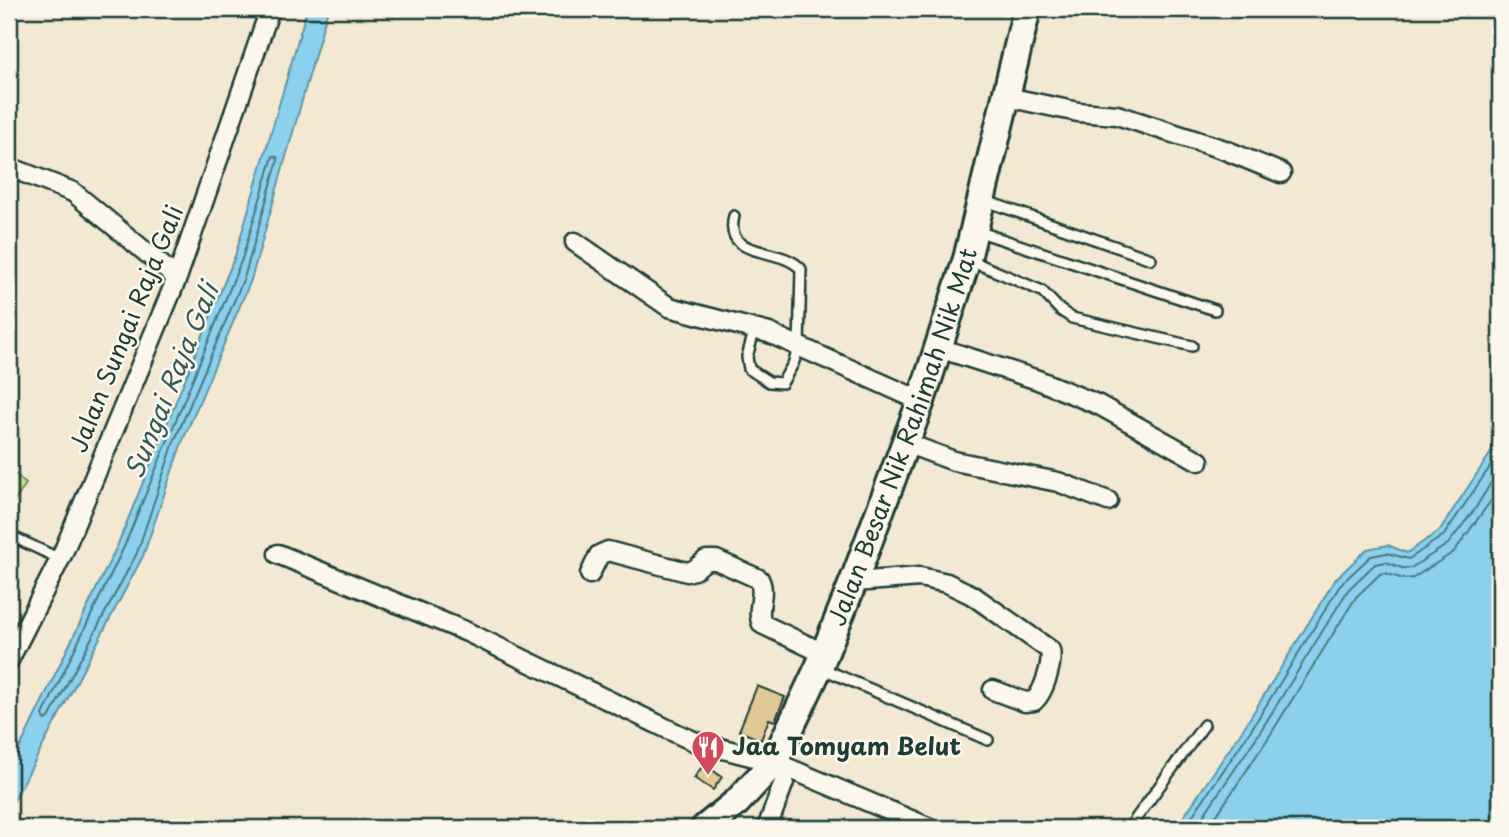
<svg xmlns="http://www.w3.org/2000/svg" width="1509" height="837" viewBox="0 0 1509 837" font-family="'Playpen Sans',sans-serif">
<rect width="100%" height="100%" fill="#f3e9d2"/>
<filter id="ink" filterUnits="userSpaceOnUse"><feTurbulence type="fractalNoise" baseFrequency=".0143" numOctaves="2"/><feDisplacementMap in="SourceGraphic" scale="14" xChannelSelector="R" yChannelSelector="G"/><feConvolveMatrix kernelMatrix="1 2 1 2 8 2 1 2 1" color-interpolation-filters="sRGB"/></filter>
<g filter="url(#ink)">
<path fill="#c3dd93" stroke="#718d64" stroke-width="2" d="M9 468 26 484 9 510Z"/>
<path fill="#8bd0ed" stroke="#6095a3" stroke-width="2" d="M307 9H328L251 280 181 445 143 556 9 810V770L118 544 235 256Z
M1500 439V828H1176L1245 726 1335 580 1367 549 1388 545 1407 553 1439 531Z"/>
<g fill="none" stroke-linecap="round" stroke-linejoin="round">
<path stroke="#4a787e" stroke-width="2" d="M273 156 277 157 278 160 244 278 174 442 137 553 49 718 45 720 43 715 124 547 242 259Z
M1184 828 1251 730 1341 584 1371 556 1387 553 1409 559 1444 535 1500 452
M1195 828 1258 735 1348 590 1375 564 1386 562 1402 568H1411L1448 544 1475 509 1500 468
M1208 828 1267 740 1356 597 1380 574 1385 573 1403 579 1413 578 1454 552 1500 488"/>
</g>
<path fill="#e0c897" stroke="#1f3d34" stroke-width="2" d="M757 686 785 697 775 721 769 719 761 740 739 731Z
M704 764 722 777 713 790 694 778Z"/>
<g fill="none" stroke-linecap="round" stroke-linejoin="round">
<defs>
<path id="lane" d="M983 200 1151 259
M734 216C723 260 779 245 801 269L799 347 793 364 782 383 769 382 749 369 747 357 755 328
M977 231 1215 310
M969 260 1042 291 1060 310 1072 318 1192 346
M9 535 60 559
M821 668 988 740
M1129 828 1204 725"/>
<path id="street" d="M1007 97 1078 112 1117 115 1225 150 1281 173
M9 167 73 192 177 278
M575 242 669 307 769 333 921 401
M939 348 1038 380 1099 405 1199 461
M906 443 954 461 1058 482 1108 501
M278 554 467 632 680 735 696 742 774 762 930 828
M590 574 599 555 608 551 687 572 694 570 706 560H716L759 579C767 594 755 609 762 624L825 654
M854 582 920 577 947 583 972 595 1050 650C1053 663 1044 692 1034 701L1025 702 993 690
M9 660 62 555 177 278 270 9
M767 828 784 782 785 767"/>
<g id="secondary">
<path id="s1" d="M705 828 737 802 774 762 819 667 856 575 921 401 967 259 1027 9"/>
</g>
</defs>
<use href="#lane" stroke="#1f3d34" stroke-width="14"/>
<use href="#street" stroke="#1f3d34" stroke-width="23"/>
<use href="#secondary" stroke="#1f3d34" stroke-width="32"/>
<use href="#lane" stroke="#fbf7ec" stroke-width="9"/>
<use href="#street" stroke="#fbf7ec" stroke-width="18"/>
<use href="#secondary" stroke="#fbf7ec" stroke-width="26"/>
</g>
</g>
<defs>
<symbol id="restaurant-pin" viewBox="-11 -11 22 30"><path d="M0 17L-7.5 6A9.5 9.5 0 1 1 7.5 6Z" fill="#d1495b" stroke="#fbf7ec"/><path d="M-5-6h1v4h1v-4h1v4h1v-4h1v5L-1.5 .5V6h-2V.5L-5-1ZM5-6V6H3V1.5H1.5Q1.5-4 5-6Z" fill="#fff"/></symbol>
</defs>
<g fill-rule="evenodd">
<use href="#restaurant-pin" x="689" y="728" width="38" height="52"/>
</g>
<g text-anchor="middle" stroke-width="5" stroke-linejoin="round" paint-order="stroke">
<g font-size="24" fill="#1f3d34" stroke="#fbf7ec">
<text transform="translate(127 329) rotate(-68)" y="8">Jalan Sungai Raja Gali</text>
<text dy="8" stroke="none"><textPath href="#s1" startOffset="446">Jalan Besar Nik Rahimah Nik Mat</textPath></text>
</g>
<g font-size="24" font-weight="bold" fill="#1f3d34" stroke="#fbf7ec" text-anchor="start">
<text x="732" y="755">Jaa Tomyam Belut</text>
</g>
<g font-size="26" font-style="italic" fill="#355a59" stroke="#fbf7ec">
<text transform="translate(172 381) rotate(-68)" y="9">Sungai Raja Gali</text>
</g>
</g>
<rect width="1509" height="837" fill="none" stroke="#fbf7ec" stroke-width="35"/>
<rect x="18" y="18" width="1474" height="802" fill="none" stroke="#1f3d34" stroke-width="2.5" filter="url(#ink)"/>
</svg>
